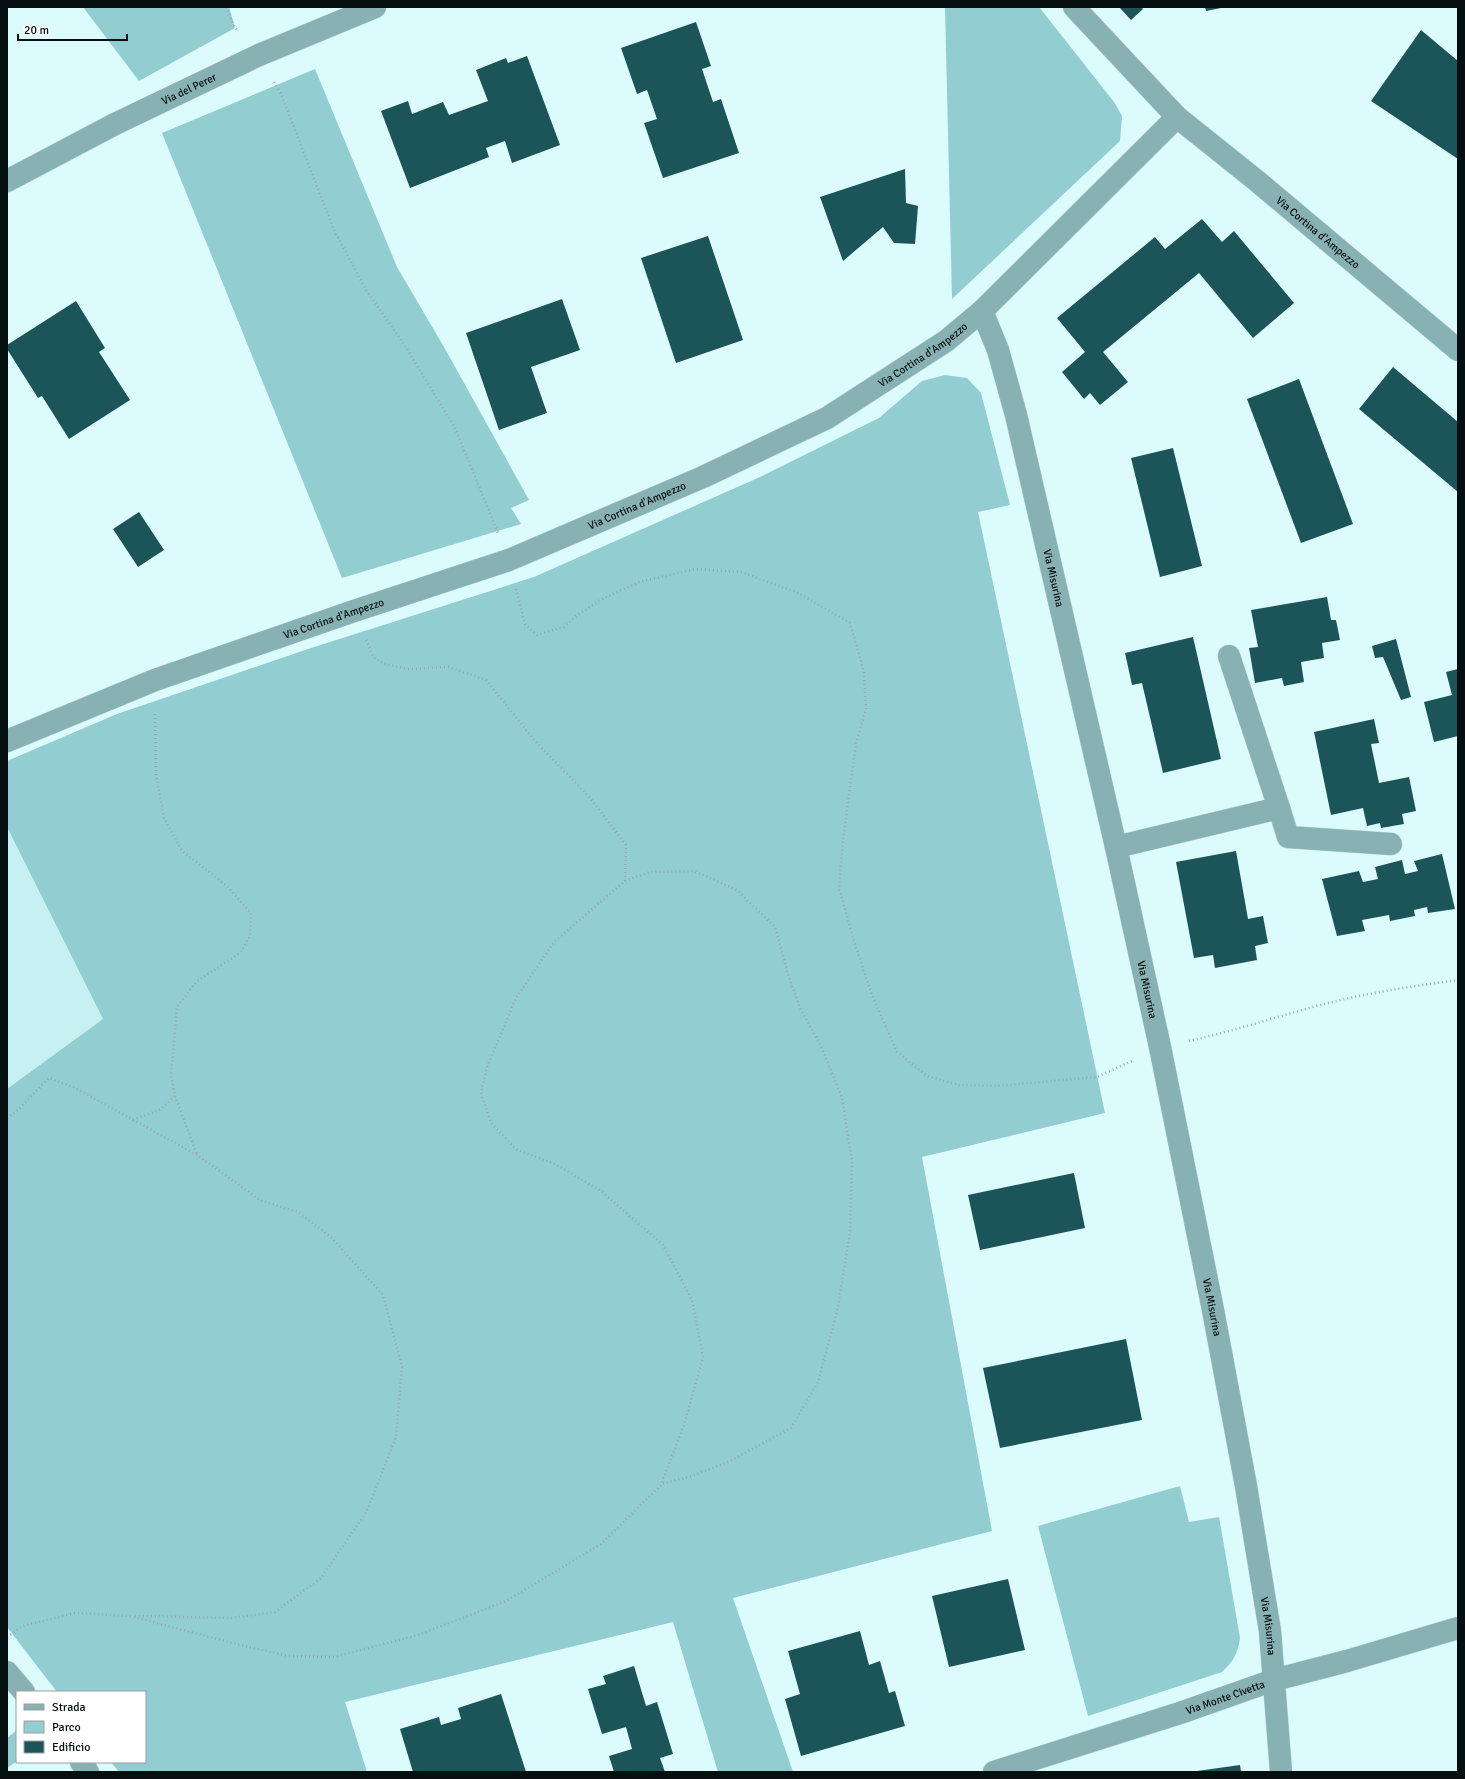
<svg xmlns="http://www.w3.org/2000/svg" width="1465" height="1779" viewBox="0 0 1465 1779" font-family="Signika,sans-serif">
<rect width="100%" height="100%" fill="#dbfbfd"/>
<path fill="#c7f0f3" d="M7 827 103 1019 7 1089Z"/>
<path fill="#91cdd1" d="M83 7H229L235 28 139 81Z
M945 7H1039L1114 102 1122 116 1120 141 952 299Z
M315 69 397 267 444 347 529 500 511 508 521 524 342 578 162 133Z
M945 375 967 378 981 393 1010 505 978 512 1105 1113 922 1157 992 1531 733 1598 793 1772H718L673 1622 345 1702 367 1772H119L111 1762H145V1692H57L7 1627V1089L103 1019 7 827V761L117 714 308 649 534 577 760 477 879 418 922 381Z
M1180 1486 1189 1522 1219 1517 1240 1638C1238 1653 1233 1662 1222 1672L1088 1716 1038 1526Z
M17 1730V1761L7 1768V1738Z"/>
<path fill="#1c5559" d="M1119 7H1141L1143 9 1131 20Z
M1205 7H1221V8L1206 11Z
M696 22 711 66 702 69 713 102 721 99 739 153 663 178 644 123 657 119 647 90 637 94 621 48Z
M1421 30 1458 61V159L1371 101Z
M527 56 560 145 512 163 505 141 486 148 489 157 410 188 381 111 408 101 412 114 443 102 449 115 488 101 476 70 506 58 508 63Z
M905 169 906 203 918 206 915 244 894 243 883 227 843 261 820 197Z
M1202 219 1222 242 1234 231 1294 303 1253 338 1199 273 1103 352 1128 382 1100 405 1090 393 1084 399 1062 372 1085 352 1057 318 1155 237 1165 249Z
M708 236 743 340 676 363 641 258Z
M562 299 580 350 531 367 547 413 499 430 466 333Z
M76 301 105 348 99 352 130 400 69 439 42 396 38 398 7 349V345Z
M1393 367 1458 422V492L1359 409Z
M1299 379 1353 524 1301 543 1247 399Z
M1173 448 1202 566 1160 577 1131 458Z
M139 512 164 550 138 567 113 529Z
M1327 597 1331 620H1336L1340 640 1322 643 1324 658 1301 662 1304 682 1284 686 1282 678 1255 683 1249 648 1258 647 1251 610Z
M1193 637 1221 759 1163 773 1142 683 1132 685 1125 653Z
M1396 639 1411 697 1401 700 1383 657 1375 658 1372 646Z
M1458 669V736L1434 742 1424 702 1452 695 1446 672Z
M1374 719 1379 743 1371 744 1379 783 1409 777 1416 811 1402 814 1404 824 1381 828 1380 823 1367 826 1363 808 1331 815 1314 732Z
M1236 851 1248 919 1263 916 1268 943 1255 946 1257 960 1215 968 1213 955 1194 958 1176 862Z
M1442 854 1455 909 1428 913 1427 907 1414 910 1415 916 1390 921 1389 915 1362 920 1365 931 1337 936 1322 879 1359 871 1363 882 1378 879 1375 867 1402 860 1405 874 1418 871 1414 861Z
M1074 1173 1085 1228 980 1250 968 1195Z
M1126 1339 1142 1420 1000 1448 983 1368Z
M1008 1579 1025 1650 949 1667 932 1596Z
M860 1631 869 1665 880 1661 889 1693 895 1691 905 1726 801 1756 785 1699 800 1694 788 1651Z
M634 1666 646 1706 657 1702 673 1754 660 1758 665 1772H614L609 1756 632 1749 626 1727 602 1734 588 1689 606 1684 603 1676Z
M501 1694 526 1772H413L400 1729 439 1717 441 1725 461 1719 458 1708Z
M1240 1765 1241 1772H1197V1771Z"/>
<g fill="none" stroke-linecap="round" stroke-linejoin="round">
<defs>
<g id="minor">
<path id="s1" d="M1074 7 1177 117 1257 181 1458 350"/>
<path id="s2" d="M7 181 115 124 259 55 375 7"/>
<path id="s3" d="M982 311 998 350 1016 415 1116 847 1160 1047 1213 1310 1246 1486 1270 1631 1281 1772"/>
<path d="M1229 656 1279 808"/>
<path id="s4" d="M7 741 155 680 354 611 509 560 703 477 827 418 946 341 982 311 1177 117"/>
<path d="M1116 847 1279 808 1288 837 1391 844"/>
<path d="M7 1672 24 1692"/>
<path d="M81 1762 88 1772"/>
<path id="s5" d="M994 1772 1180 1713 1274 1680 1347 1661 1458 1628"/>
</g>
</defs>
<use href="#minor" stroke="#b9d5d7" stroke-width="23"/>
<path stroke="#92abac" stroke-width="2.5" stroke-dasharray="1 3" stroke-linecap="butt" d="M226 7 235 28 238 31
M274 82 281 94 334 230 366 290 404 344 455 428 498 533
M516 589 525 624 537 635 564 627 575 617 600 600 639 582 696 569 741 572 798 593 850 623 864 672 866 709 856 743 843 840 839 888 855 944 872 995 897 1052 927 1076 959 1085 996 1086 1097 1077 1132 1061
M155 714 156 774 164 818 182 851 226 885 251 913 250 936 240 953 196 982 177 1007 171 1076 175 1096 197 1155
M625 881 650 872 694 871 737 890 775 927 788 974 800 1008 821 1046 842 1098 852 1161 850 1232 837 1312 818 1382 791 1428 728 1462 692 1476 661 1484
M1189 1041C1234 1031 1279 1016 1324 1004 1367 993 1413 986 1458 980
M7 1118 18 1110 49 1078 75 1088 197 1155 260 1200 298 1212 332 1238 383 1295 402 1367 396 1437 367 1511 321 1578 275 1612 231 1618 135 1616
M133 1120 161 1109 175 1096
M130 1616 232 1643 288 1656 334 1657 418 1635 506 1601 601 1544 661 1485 684 1425 703 1357 692 1300 663 1245 601 1191 557 1165 516 1149 491 1123 481 1093 487 1067 516 998 554 942 625 881 626 845 591 799 535 741 486 680 449 667 409 669 384 664 373 657 366 639
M7 1637 22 1626 75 1613 130 1616"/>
<use href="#minor" stroke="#88b1b4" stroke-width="22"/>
</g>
<g text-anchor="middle" stroke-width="4" stroke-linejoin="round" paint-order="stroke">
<g font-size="11" fill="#050f0f" stroke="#fff">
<text dy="4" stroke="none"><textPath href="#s2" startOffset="204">Via del Perer</textPath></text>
<text dy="4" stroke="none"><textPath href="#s1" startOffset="333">Via Cortina d'Ampezzo</textPath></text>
<text dy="4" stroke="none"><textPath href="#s4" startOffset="997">Via Cortina d'Ampezzo</textPath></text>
<text dy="4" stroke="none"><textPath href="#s4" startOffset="673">Via Cortina d'Ampezzo</textPath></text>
<text dy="4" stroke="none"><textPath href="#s3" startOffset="277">Via Misurina</textPath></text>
<text dy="4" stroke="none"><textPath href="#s4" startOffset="349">Via Cortina d'Ampezzo</textPath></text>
<text dy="4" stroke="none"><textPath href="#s3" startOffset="699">Via Misurina</textPath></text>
<text dy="4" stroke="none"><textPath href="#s3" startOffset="1023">Via Misurina</textPath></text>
<text dy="4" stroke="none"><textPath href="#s3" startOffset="1347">Via Misurina</textPath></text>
<text dy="4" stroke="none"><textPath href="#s5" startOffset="243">Via Monte Civetta</textPath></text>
</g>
</g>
<rect width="1465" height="1779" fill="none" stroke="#050f0f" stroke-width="16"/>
<rect x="16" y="1691" width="130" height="72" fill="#ffffff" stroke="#9b9f9f"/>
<rect x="24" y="1704" width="20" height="6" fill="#88b1b4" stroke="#9b9f9f"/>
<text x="52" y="1711" font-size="12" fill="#050f0f">Strada</text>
<rect x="24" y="1721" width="20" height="12" fill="#91cdd1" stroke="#9b9f9f"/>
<text x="52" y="1731" font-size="12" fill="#050f0f">Parco</text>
<rect x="24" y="1741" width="20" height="12" fill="#1c5559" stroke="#9b9f9f"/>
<text x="52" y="1751" font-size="12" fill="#050f0f">Edificio</text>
<path d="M18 34v6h109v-6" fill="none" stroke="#050f0f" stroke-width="2"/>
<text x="24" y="34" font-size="12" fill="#050f0f" stroke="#ffffff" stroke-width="3" paint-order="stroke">20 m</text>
</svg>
